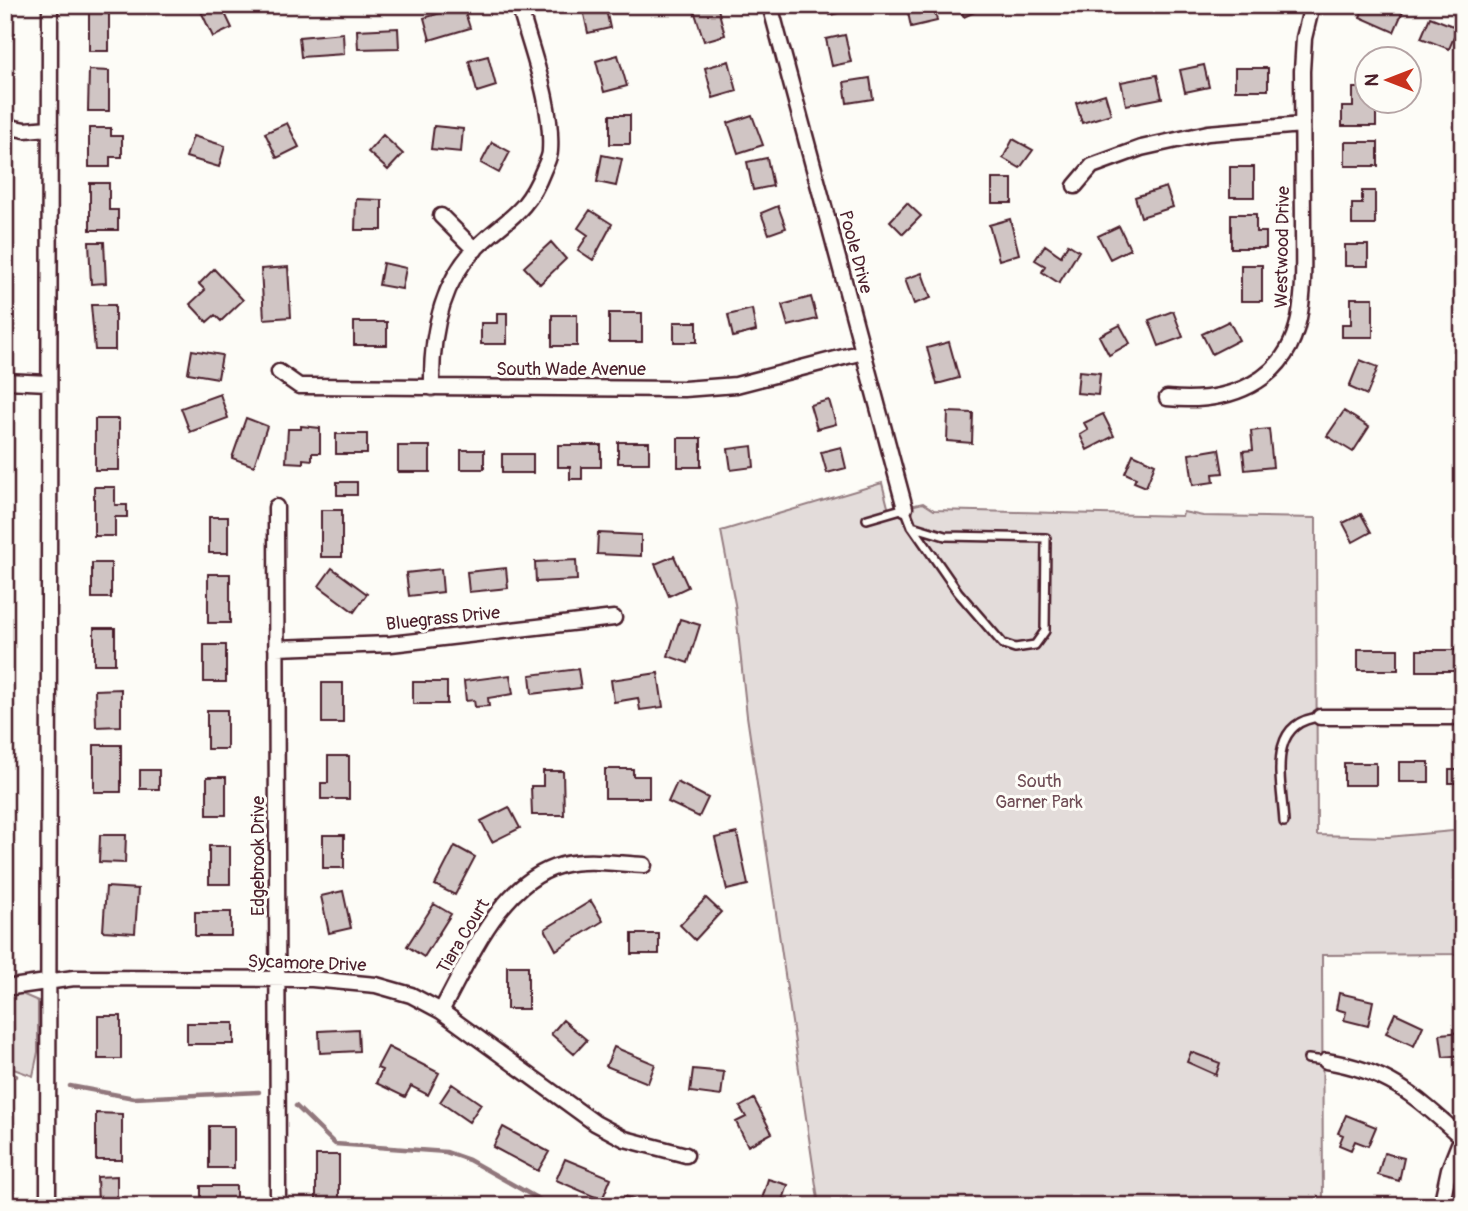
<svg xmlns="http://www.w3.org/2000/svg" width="1468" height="1211" viewBox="0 0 1468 1211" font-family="Pangolin,sans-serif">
<rect width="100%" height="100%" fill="#fdfcf7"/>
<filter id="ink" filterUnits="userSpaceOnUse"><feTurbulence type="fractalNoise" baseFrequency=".0143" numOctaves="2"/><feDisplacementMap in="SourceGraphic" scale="14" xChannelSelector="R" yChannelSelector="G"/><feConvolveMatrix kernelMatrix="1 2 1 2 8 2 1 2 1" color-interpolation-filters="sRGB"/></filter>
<g filter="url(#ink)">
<path fill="#e3dcda" stroke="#967e82" stroke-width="2" d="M882 483 889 511 923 503 934 510 1182 516 1183 512 1203 516 1316 518 1317 835 1388 837 1463 830V954L1322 955 1323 1206H819L747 716 735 604 721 531Z
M5 991 17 992 38 1001V1052L33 1076 5 1066Z"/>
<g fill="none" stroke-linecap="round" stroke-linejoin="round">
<path stroke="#91777b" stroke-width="4.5" d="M5 1072 16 1076
M70 1086 134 1098 259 1092
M296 1106 335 1144 446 1152 469 1160 551 1206"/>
</g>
<path fill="#d0c5c4" stroke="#4a1f2b" stroke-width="2" d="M198 5H221L232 28 213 37Z
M582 5H605L610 28 588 33Z
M717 5 725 35 704 41 693 7Z
M827 5H848L850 10 830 15Z
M918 5H934L937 21 911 27 907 8Z
M958 5H987V6L964 17Z
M1365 5H1391L1403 11 1394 32 1360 17Z
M89 6H109V51H89Z
M463 6 470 28 430 40 424 18Z
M1430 17 1458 28 1449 49 1421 38Z
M398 28 399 48 358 49 357 30Z
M343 33 344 54 301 57 299 37Z
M845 35 851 62 832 66 826 39Z
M618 55 627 86 604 92 596 61Z
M488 56 496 86 477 92 469 61Z
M729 61 737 91 713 98 705 68Z
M1204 65 1209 87 1185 92 1180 70Z
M1235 68H1268V90H1235Z
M89 70 109 71V111H88Z
M1157 75 1162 98 1126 105 1121 82Z
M870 78 873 99 847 103 844 82Z
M1353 88H1366V102H1376V126H1342V107H1353Z
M1105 94 1111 114 1082 123 1076 103Z
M610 115H630V144H610Z
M752 115 763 145 738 153 728 123Z
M287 123 299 147 277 158 265 133Z
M434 126 463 129 461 152 431 149Z
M89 128H111V136H122V157H110V167H89Z
M383 135 403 154 388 170 368 152Z
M193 136 225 146 219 167 186 157Z
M1013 139 1033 150 1020 168 1003 158Z
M492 142 510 152 499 173 481 163Z
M1345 142H1378V166H1345Z
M602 155 622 159 616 186 597 182Z
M767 158 773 186 753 190 747 162Z
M1230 167H1254V197H1230Z
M992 179H1012V203H992Z
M90 183H109V210H118V230H90Z
M1166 187 1173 207 1141 217 1135 197Z
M1362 191H1375V225H1352V204H1362Z
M356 199 382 200V230H355Z
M907 203 921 216 903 234 890 221Z
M778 206 786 228 769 234 761 213Z
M590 210 612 224 593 260 578 250 588 235 578 228Z
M1231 214H1256V232H1266V248H1231Z
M1010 219 1019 254 999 260 989 225Z
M1119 226 1130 249 1110 259 1098 236Z
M89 242H104L106 283 91 284Z
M551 242 566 259 540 284 524 267Z
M1068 244 1079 251 1059 283 1042 272 1045 266 1035 260 1045 245 1061 256Z
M1345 245H1368V266H1345Z
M383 263 406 268 402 289 379 285Z
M1241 265H1262V301H1241Z
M288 267 291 317 264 319 261 269Z
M214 269 243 300 221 321 215 315 207 322 190 304 205 290 199 284Z
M922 273 931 298 914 304 905 279Z
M811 297 817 319 788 326 782 305Z
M1351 298H1373V337H1342V324H1351Z
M91 305H115V350H95Z
M752 309 756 331 733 337 728 315Z
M1173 311 1183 337 1159 346 1149 320Z
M497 313H507V344H481V323H497Z
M609 313H642V342H609Z
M552 315H577V346H552Z
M1229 321 1239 340 1212 354 1202 334Z
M354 322H387V345H354Z
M674 322H697V342H674Z
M1120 325 1130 343 1109 355 1099 336Z
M949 342 959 378 937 384 927 348Z
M192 350 222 355 218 378 188 373Z
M1360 360 1378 367 1367 395 1349 387Z
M1079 371 1100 373 1098 395 1077 393Z
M220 394 228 418 190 432 181 408Z
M829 400 836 424 817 429 810 405Z
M1344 411 1369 427 1353 452 1327 436Z
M948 412 973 413 972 443 947 441Z
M1103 414 1114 436 1087 450 1080 435 1088 430 1084 423Z
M246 418 267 426 254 466 232 458Z
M95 419H119V470H95Z
M301 426 320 428V453H312V460L303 459V463L286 462 288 429H301Z
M1269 429 1273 467 1245 470 1243 451 1253 450 1251 431Z
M336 434H367V454H336Z
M678 438H701V467H678Z
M618 442H649V463H618Z
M558 445H601V467H582V479H570V467H558Z
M398 446H430V472H398Z
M752 446 754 467 731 470 728 449Z
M841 447 846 468 827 473 821 452Z
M1219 449 1223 473 1213 474 1214 482 1193 485 1189 454Z
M461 450H484V469H461Z
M502 454H533V473H502Z
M1133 454 1155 464 1146 487 1134 482 1136 478 1125 473Z
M337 482H357V495H337Z
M94 487H115V505H127V517H115V536H94Z
M321 510H342V557H321Z
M1361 514 1371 532 1353 542 1343 523Z
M209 517H228V553H209Z
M598 533 641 535V556L597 554Z
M674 556 688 587 669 596 655 564Z
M576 560 577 580 536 582 535 562Z
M92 563H111V598H92Z
M332 568 367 594 354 612 319 586Z
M506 568 508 588 469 592 467 572Z
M441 569 443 592 409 596 406 573Z
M208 574H230V623H208Z
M680 619 700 625 688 663 668 656Z
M94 628H115V664H94Z
M204 645H226V682H204Z
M1358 649H1398V670H1358Z
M1417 650H1458V671H1417Z
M578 669 581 688 532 694 530 675Z
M658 673 663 707 640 710 638 698 614 702 611 680Z
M510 675 513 694 488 698 489 706 475 707 474 700 466 701 464 681Z
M413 682H447V704H413Z
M322 683H343V723H322Z
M5 688H9V735H5Z
M121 689V726L96 727 95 690Z
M207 710H227V749H207Z
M94 745H121V792H94Z
M328 756H349V799H321V783H328Z
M1461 760 1463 783H1449V770H1461Z
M1399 762H1429V782H1399Z
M1344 763H1376V785H1344Z
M605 769H633V776H649V798H605Z
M140 770H159V789H140Z
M543 771H563L564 815H532L531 786H543Z
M207 777H226V815H207Z
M677 782 708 798 699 817 668 802Z
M509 807 520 828 492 842 481 821Z
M737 833 748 885 727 890 715 838Z
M100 835H126L125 863 99 862Z
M323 835H344V868H323Z
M209 846H230V884H209Z
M455 846 475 857 455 895 435 885Z
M106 887 138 889 135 933 103 931Z
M343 891 351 928 329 933 321 896Z
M706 898 721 912 695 940 680 925Z
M591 901 603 921 556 950 545 929Z
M434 904 451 914 424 957 407 946Z
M195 912H231V936H195Z
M632 934H659V954H632Z
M507 966H528V1009H507Z
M1339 993 1373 1001 1368 1026 1344 1020 1346 1012 1336 1009Z
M1395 1013 1423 1026 1414 1046 1386 1033Z
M98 1016H121V1059H98Z
M563 1020 587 1040 574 1054 551 1034Z
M187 1023H234V1044H187Z
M358 1029 359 1051 320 1053 319 1031Z
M1463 1032V1055L1443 1057 1440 1034Z
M388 1047 439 1073 428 1095 411 1086 405 1097 376 1083 382 1070 377 1068Z
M614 1047 655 1064 648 1083 606 1066Z
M1191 1052 1220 1063 1216 1075 1187 1062Z
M693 1069 724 1072 721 1096 690 1092Z
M452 1084 481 1104 469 1122 440 1102Z
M754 1099 772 1133 748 1146 736 1122 746 1117 740 1107Z
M96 1113 122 1114V1160H96Z
M1346 1115 1376 1127 1368 1146 1355 1141 1351 1150 1339 1145 1343 1135 1338 1133Z
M209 1126H234V1168H209Z
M503 1127 549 1152 538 1171 493 1147Z
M1384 1153 1404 1158 1399 1181 1378 1175Z
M316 1155H339V1206H316Z
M565 1159 611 1178 602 1200 556 1180Z
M117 1176V1206H98L97 1177Z
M768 1179 788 1185 781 1206H760Z
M201 1186H236V1206H201Z
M624 1196 652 1206H621Z"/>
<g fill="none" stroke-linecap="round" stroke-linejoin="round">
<defs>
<path id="service" d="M867 519 905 508 912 526 958 592 1003 644 1015 648 1035 645 1045 631 1046 538 945 536 912 526
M1284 822C1282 783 1265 722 1320 717
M1308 1059 1326 1061"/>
<path id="minor" d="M770 5 905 508
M5 126 25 130 49 128
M1075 186 1092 166 1141 148 1208 133 1302 125
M441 216 475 250
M279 372 299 386H306L684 389 736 385 863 352
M5 381 48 383
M432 388C431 338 439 286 475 249 505 219 526 215 543 171 546 164 550 157 550 151 553 103 531 51 519 5
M1167 398C1227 404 1286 384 1299 318 1305 288 1303 257 1303 227 1303 175 1302 123 1302 71L1304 38 1312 5
M276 507 278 1206
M276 648 391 644 614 618
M1320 717H1463
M5 988 74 978 312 979 376 985 411 995 441 1011 595 1123 625 1139 686 1155
M441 1011C469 961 500 881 562 865 587 858 618 864 644 865
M1326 1061C1389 1071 1415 1096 1461 1137
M48 1206 50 5
M1441 1206 1449 1169 1463 1134"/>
</defs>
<use href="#service" stroke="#4a1f2b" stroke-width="12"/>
<use href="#minor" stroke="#4a1f2b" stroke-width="19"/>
<use href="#service" stroke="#fdfcf7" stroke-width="7"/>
<use href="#minor" stroke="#fdfcf7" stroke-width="14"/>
</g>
</g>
<g text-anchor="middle" stroke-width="6" stroke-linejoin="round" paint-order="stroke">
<g font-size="18" fill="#4a1f2b" stroke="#fdfcf7">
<text transform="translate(1282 247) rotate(-89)" y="6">Westwood Drive</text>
<text transform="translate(856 252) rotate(75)" y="6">Poole Drive</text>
<text x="571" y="375">South Wade Avenue</text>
<text transform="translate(443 618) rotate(-6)" y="6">Bluegrass Drive</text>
<text transform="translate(258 856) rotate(-90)" y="6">Edgebrook Drive</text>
<text transform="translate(463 936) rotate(-59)" y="6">Tiara Court</text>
<text transform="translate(307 963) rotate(2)" y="6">Sycamore Drive</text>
</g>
<g font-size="18" fill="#704e57" stroke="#fdfcf7">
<text x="1039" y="787">South<tspan x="1039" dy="21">Garner Park</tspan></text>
</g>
</g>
<rect width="1468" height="1211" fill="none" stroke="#fdfcf7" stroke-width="28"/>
<rect x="14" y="14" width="1440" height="1183" fill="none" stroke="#4a1f2b" stroke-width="2.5" filter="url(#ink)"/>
<g transform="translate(1388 80) rotate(270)"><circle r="33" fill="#fdfcf7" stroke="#b5a4a5" stroke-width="2"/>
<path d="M0-5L12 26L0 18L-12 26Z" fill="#c8321e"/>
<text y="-10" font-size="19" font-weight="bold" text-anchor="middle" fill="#4a1f2b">N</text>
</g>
</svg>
